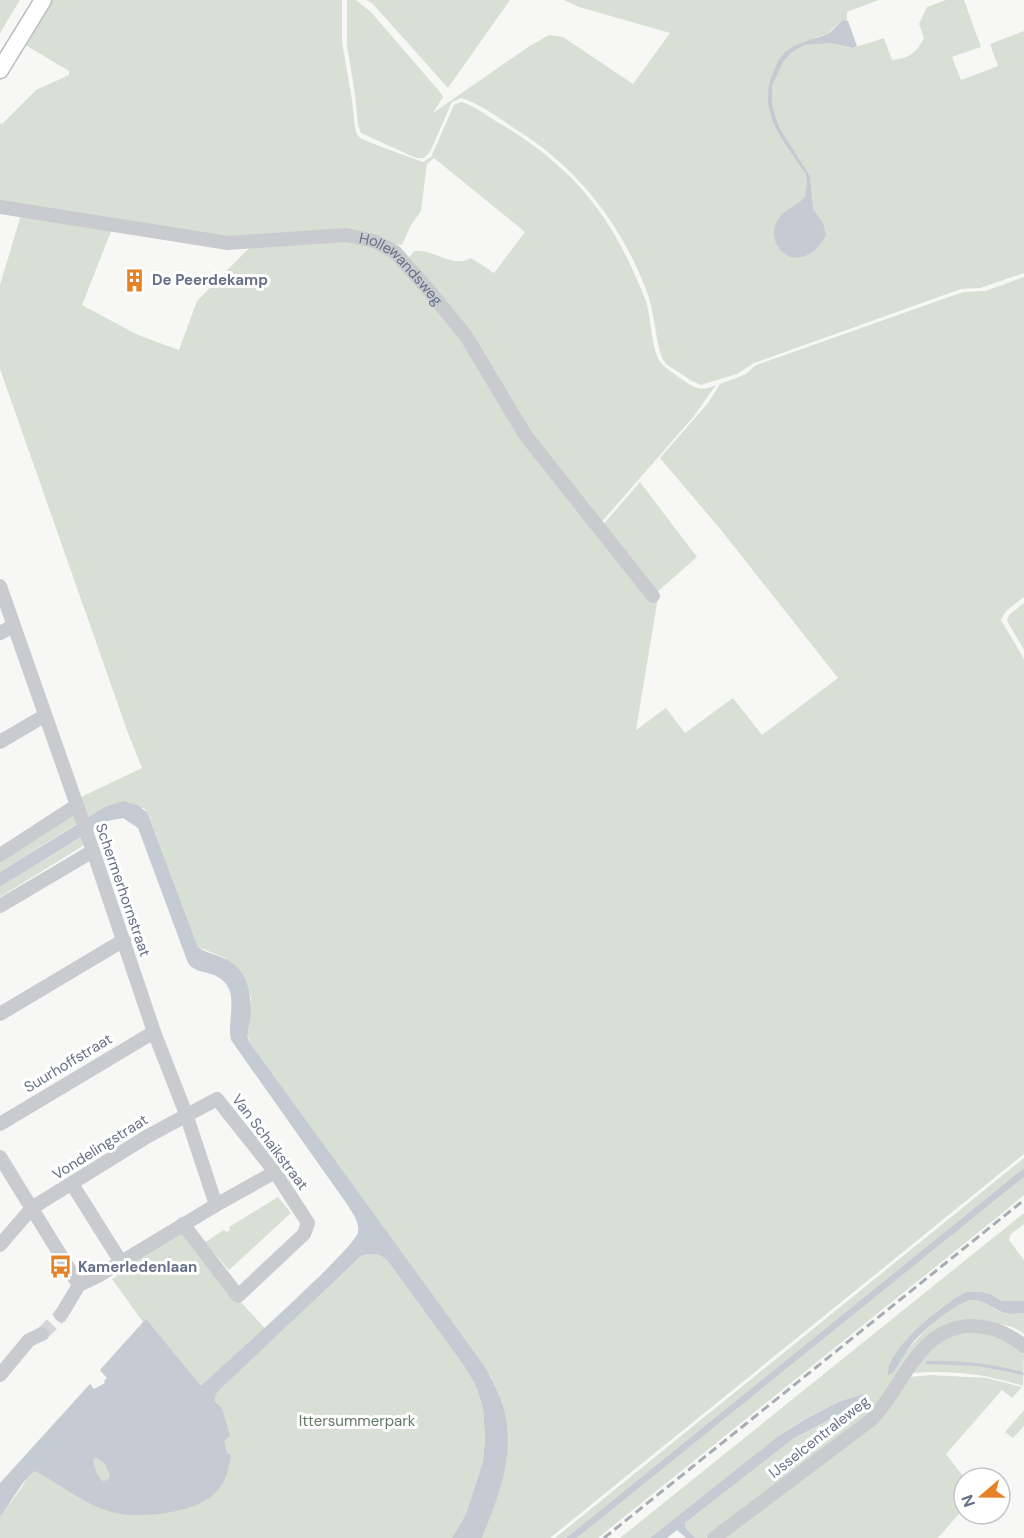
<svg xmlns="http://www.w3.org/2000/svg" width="1024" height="1538" viewBox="0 0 1024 1538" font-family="'DM Sans',sans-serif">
<rect width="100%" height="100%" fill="#f7f8f5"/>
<path fill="#d8e0d6" d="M0 0H20L0 33Z
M50 0H342V42L352 100 355 128 357 134 360 138 379 146 423 162 431 157 454 105 461 102C474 105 488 117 501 124 575 169 612 216 644 296 652 315 650 348 661 363 665 368 693 388 698 388 705 390 710 387 716 385L694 416 599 525 530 438 408 259 414 251C435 249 452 269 471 258L494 273 525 232 434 158 427 164 421 211 411 225 402 245 390 244 375 238 243 239 0 204V123L2 124 36 90 69 75V71L22 43Z
M347 0H356L371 12 440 92 443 97 433 113 528 47 549 35 563 37 633 84 670 33 579 7 564 0H879L847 12V20L840 22 827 34 815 38 817 43H831L853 48 884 38 892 60C909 59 917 52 924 38L919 24 927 7 946 0H964L981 47 952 57 961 80 998 66 990 44 1024 31V273L980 288 961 289 754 363 737 374 701 385 692 381 666 364 662 358C655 338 655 316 648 295 623 226 579 169 517 130 502 120 477 102 461 98L452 102 430 152 424 158H416L361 133 358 125 355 94 347 45Z
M366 0H510L448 88 372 3Z
M21 215 112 229 82 305 138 335 179 350 197 301 251 246 339 239 384 250 439 307 657 603 636 730 666 708 685 733 733 698 762 735 838 678 721 530 660 458 708 403 720 384 746 374 756 365 946 298 964 292 985 291 1024 277V597L1006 611 1001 620 1024 659V1154L550 1538H482C505 1483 519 1433 491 1377L250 1043 247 1033 251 998 245 980 225 958 198 947 147 812 144 808 88 817 81 797 142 768 128 733 0 369V285Z
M640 482 697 557 655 594 601 527Z
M1024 603V650L1007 621 1009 615Z
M75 814 78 823 0 872V860Z
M83 836 86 844 0 897V887Z
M1024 1158V1168L566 1538H555Z
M1024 1177V1195L1000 1215 598 1538H577Z
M278 1197 291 1213 229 1270 205 1242 224 1230 226 1232 230 1230 229 1227Z
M1024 1213V1224L1011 1234 1009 1240 1024 1260V1301H1002L992 1295 966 1292 941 1308 918 1328 904 1355C915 1339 956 1297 976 1300 988 1302 994 1311 1005 1313 1011 1315 1018 1313 1024 1313V1334C1011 1324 1005 1326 990 1322 923 1305 904 1377 867 1416L706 1538H695L685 1527V1523L793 1439 830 1420 866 1407 870 1400 868 1396 840 1402 804 1419 777 1437 650 1538H620Z
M176 1233H185L236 1297 273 1337 361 1256C370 1253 379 1253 387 1260L462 1363 475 1384 483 1408 485 1437 483 1461 466 1514 452 1538H0V1517L22 1487 64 1414 90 1384 94 1389 105 1383 104 1381 107 1378 100 1370 143 1322 112 1279 117 1276 115 1272Z
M977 1332C995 1335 1009 1342 1024 1354L1023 1386C987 1374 950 1370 912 1373 933 1346 940 1334 977 1332Z
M931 1375 987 1378 1022 1387 1012 1398 1002 1390 946 1454 963 1476 964 1508 938 1538H721L872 1423 909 1377Z
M1024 1410V1426L1013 1438 1005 1432Z"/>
<path fill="#c5cbd2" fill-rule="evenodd" d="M844 20 848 21 857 46 853 48 831 43 804 45 792 52 783 62 772 86V104L775 116 780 129 810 176 813 209 823 223 826 235C799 283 760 244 779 218 786 209 798 205 805 197L807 184 806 174C785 143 756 112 773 73 776 64 780 56 788 50 800 41 814 40 827 34 834 31 837 23 844 20Z
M123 801 137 805 147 812 198 947C210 956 225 955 236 966 250 979 252 1002 250 1020 249 1028 245 1035 250 1043L485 1367C493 1381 500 1395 504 1410 516 1453 498 1499 482 1538H452L466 1514 483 1461 485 1438 483 1408 475 1384 462 1363 387 1260C379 1253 370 1253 361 1256L217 1392 214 1401 222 1408 230 1436 224 1441 227 1453 231 1455C229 1468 226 1482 216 1492 197 1513 142 1519 116 1513 85 1506 62 1485 35 1471 25 1476 8 1507 0 1517V1483L90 1384 94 1389 105 1383 104 1381 107 1378 100 1370 146 1319 201 1386C222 1366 356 1248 358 1232 360 1223 353 1214 349 1207L231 1040C226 1017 243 988 214 975 204 971 194 972 188 963L138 828 123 818 107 821 0 887V872L105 807ZM96 1457 105 1464 110 1475 108 1480 103 1481C96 1475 94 1467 93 1459Z
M1024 1168V1177L577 1538H566Z
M966 1292H981L992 1295 1002 1301H1024V1313C1018 1313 1011 1315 1005 1313 994 1310 988 1302 975 1300 960 1298 924 1330 914 1341 906 1351 900 1362 893 1373L888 1375C887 1348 943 1304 966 1292Z
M929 1361C961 1360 992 1364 1023 1372L1024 1375 978 1366 926 1364V1361Z
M863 1394 870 1400 869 1405 829 1420 793 1439 685 1523V1527L695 1538H686L677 1530 667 1538H650L777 1437 805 1419 839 1402Z"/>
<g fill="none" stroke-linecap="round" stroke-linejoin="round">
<path stroke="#d3d6da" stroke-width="14" stroke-dasharray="14 7" stroke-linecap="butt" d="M42 1334 61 1315"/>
<defs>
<path id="major" d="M0 70 43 0"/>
</defs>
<use href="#major" stroke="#bbbdc2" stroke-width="19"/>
<g stroke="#c9cbcf" stroke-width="14">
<path id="s1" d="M0 207 228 243 346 235 374 241 395 252 427 288 466 336 526 436 653 596"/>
<path d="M0 586 93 851 154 1032 186 1114 216 1205"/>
<path d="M0 633 13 626"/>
<path d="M0 742 44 716"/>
<path d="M0 855 77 805"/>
<path d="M0 906 93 851"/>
<path d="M0 1014 124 940"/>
<path d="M0 1124 154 1032"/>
<path d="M0 1157 79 1285"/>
<path d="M72 1184 121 1262"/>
<path d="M0 1245 32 1208 43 1201 148 1136 217 1099 275 1172 308 1223 304 1234 238 1296 183 1224"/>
<path d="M79 1285 98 1276 216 1205 275 1172"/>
<path d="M61 1315 79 1285"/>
<path d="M0 1375 29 1340 42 1334"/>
<path d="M714 1538 871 1420C903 1388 916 1330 968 1326 990 1325 1008 1333 1024 1346"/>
</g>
<use href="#major" stroke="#fff" stroke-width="16"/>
<path stroke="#a8acb3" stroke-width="3" stroke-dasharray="9 4.5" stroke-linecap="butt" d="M604 1538 1024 1200"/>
</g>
<defs>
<symbol id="building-bare" viewBox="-9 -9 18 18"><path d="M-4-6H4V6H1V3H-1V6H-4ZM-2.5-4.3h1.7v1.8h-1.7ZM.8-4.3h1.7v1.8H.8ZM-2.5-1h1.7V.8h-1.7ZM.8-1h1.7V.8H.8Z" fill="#e58228" stroke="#fff" stroke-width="2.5" paint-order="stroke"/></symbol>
<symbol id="bus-bare" viewBox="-9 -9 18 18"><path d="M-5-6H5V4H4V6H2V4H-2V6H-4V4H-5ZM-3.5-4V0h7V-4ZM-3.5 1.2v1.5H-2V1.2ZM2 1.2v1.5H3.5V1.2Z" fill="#e58228" stroke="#fff" stroke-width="2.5" paint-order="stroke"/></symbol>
</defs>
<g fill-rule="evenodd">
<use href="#building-bare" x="118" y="264" width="33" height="33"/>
<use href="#bus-bare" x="44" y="1250" width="33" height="33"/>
</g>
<g text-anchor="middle" stroke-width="6" stroke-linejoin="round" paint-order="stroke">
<g font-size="15" fill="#677187" stroke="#fff">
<text dy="5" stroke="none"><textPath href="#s1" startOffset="416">Hollewandsweg</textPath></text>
<text transform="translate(123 890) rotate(71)" y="5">Schermerhornstraat</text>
<text transform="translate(68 1063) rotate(-31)" y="5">Suurhoffstraat</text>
<text transform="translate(270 1142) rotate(53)" y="5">Van Schaikstraat</text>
<text transform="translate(100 1147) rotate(-32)" y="5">Vondelingstraat</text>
<text transform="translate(819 1437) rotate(-38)" y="5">IJsselcentraleweg</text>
</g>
<g font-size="15" font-weight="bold" fill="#677187" stroke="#fff" text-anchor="start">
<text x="152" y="285">De Peerdekamp</text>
<text x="78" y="1272">Kamerledenlaan</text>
</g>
<g font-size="15" fill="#627963" stroke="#fff">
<text x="357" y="1426">Ittersummerpark</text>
</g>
</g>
<g transform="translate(982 1496) rotate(250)"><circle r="28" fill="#ffffff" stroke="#c2c6cf" stroke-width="1.5"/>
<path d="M0-4.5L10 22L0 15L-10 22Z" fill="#e58228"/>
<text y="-9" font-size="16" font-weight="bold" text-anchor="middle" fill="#677187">N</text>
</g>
</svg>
